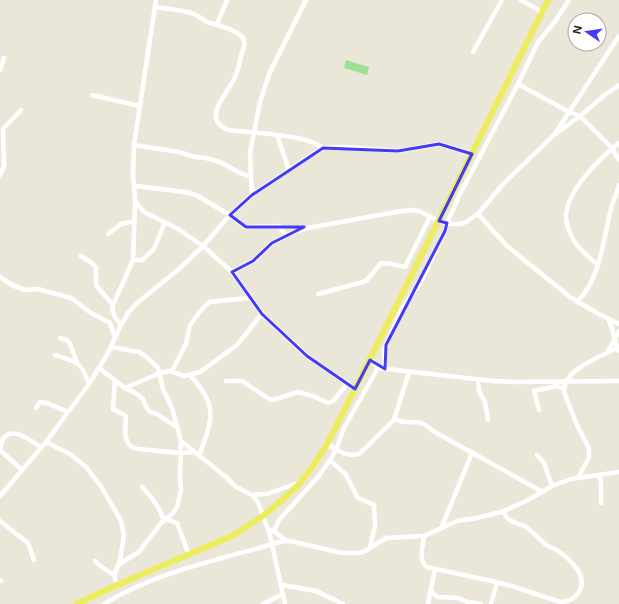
<svg xmlns="http://www.w3.org/2000/svg" width="619" height="604" viewBox="0 0 619 604" font-family="Inter,sans-serif">
<rect width="100%" height="100%" fill="#eae7d9"/>
<path fill="#9ee096" d="M346 60 369 67 367 75 344 68Z"/>
<g fill="none" stroke-linecap="round" stroke-linejoin="round">
<path stroke="#fff" stroke-width="4.5" d="M156 0 134 145 133 174 135 200 139 206 144 212 178 229 203 246 232 272 262 314 307 356 355 389
M521 0 542 12
M155 7C167 9 182 10 194 14 199 16 203 20 207 22 216 25 239 30 243 38 246 43 243 51 241 56 239 64 238 72 234 79 226 96 201 118 228 130 253 133 281 133 306 140 312 142 318 145 323 148
M217 24 227 0
M473 52 502 0
M0 70 4 58
M518 84 569 112 580 116 612 148 619 160
M92 95 140 106
M556 132 619 36
M277 135 289 170
M134 145 179 152 195 157 206 158 220 162 240 173 251 177
M0 175 4 166 3 129 21 110
M135 186 185 192 196 195 230 215 245 227 279 226 286 236
M252 195 250 153 260 102 270 72 306 0
M478 214 507 246 570 297 597 313 619 324
M108 234 121 224 135 221
M81 256 92 263 96 268V285L113 305
M133 260H142L154 249 165 222
M598 265C588 256 576 247 571 235 568 229 566 223 566 217 566 191 600 158 619 143
M232 272 253 261 272 243 294 232 308 228 390 213 410 210 419 211 439 221 451 224H461L466 222 478 214 503 184 554 135 580 116 606 94 619 85
M0 277 14 286 26 290 38 289 71 298 91 313 110 323 115 338
M318 294 363 282 367 280 381 263 392 264 405 267 430 217
M577 302C601 278 603 240 611 209 613 201 617 193 619 185
M608 319C614 329 613 340 619 351
M121 325C116 318 111 313 113 305L133 260 135 202
M60 338 67 340 70 344 77 362
M111 347 139 352 147 357 158 368 163 389 172 408 181 441 180 477 181 490 177 507 172 514 161 523 139 552 119 564
M607 353 619 331
M55 355C77 362 81 361 89 384
M371 358 374 364 378 368 493 381 513 382 619 381
M99 368 125 388 160 373 170 371 184 376 200 372 237 345 262 314
M385 369 384 350 386 345 403 307 421 282 445 231 447 223 459 196 518 84 538 42 554 23 569 0
M172 371 186 344 190 325 202 309 209 302 249 298
M190 375C195 381 201 388 205 395 217 415 206 436 199 456
M478 380 479 391 485 402 488 420
M115 381 113 409 126 416C125 428 122 447 138 449L181 453 194 452
M226 381H242L269 399 273 400 298 392 313 396 328 403 333 401 348 383
M125 388 137 394 143 399 146 407 150 412 157 414 178 428
M36 408 40 402 47 403 68 412
M539 410 534 391 557 386 564 389
M395 419C411 428 415 414 433 431L541 491
M181 441 226 477 236 487 252 495 258 502 270 535 285 604
M46 442 70 454 87 468 102 488 121 521 124 535 120 561 114 575 117 585
M327 444C337 450 346 457 359 454L394 420 409 372
M537 455 544 463 552 486
M330 460 346 475 358 498 374 505 375 526 370 547
M22 470 1 451C0 447 1 443 3 439 12 425 31 441 41 447
M599 475 601 483V503
M578 478 589 457V448L577 425 564 392C563 369 602 356 619 347
M142 487C151 496 159 506 163 518L177 523 189 555
M252 495 267 494 298 483
M0 496 46 442 89 384 108 353 121 325 128 313 136 304 180 268 203 246 230 215 252 195 308 157 323 148 343 147 398 151 439 144 472 154
M0 521 28 543 34 560
M441 529 472 453
M272 530 287 541
M274 531 279 520 318 477 330 460 336 450 344 428 378 368
M424 536C423 545 418 561 427 567L505 584 560 602C567 602 574 599 578 593 590 577 570 559 558 551 554 548 548 547 544 543 538 538 533 532 526 527 519 523 509 523 505 515V511
M95 561C97 565 109 571 114 575
M0 580 1 581
M282 585 316 591 343 604
M430 590 437 597 458 598 468 602 481 604
M104 604C157 571 224 559 283 541H290L342 553H359L365 551 386 538 424 536 457 521 477 518 501 512 526 501 552 486 571 479 619 472
M263 604 283 594
M428 604 435 569
M491 604 497 583"/>
<path stroke="#ecec5c" stroke-width="6" d="M76 604 117 585 232 536 263 516 281 501 299 484 313 466 327 444 355 389 548 0"/>
</g>
<path fill="none" stroke="#443bf5" stroke-width="3" stroke-linejoin="round" d="M439 144 472 154 439 221 447 223 445 231 386 345 385 369 370 360 355 389 307 356 262 314 232 272 253 261 272 243 304 227H246L230 215 252 195 323 148 398 151Z"/>
<g transform="translate(587 32) rotate(283)"><circle r="19" fill="#ffffff" stroke="#a9a9a9"/>
<path d="M0-3L7 15L0 10L-7 15Z" fill="#443bf5"/>
<text y="-6" font-size="11" font-weight="bold" text-anchor="middle" fill="#282828">N</text>
</g>
</svg>
